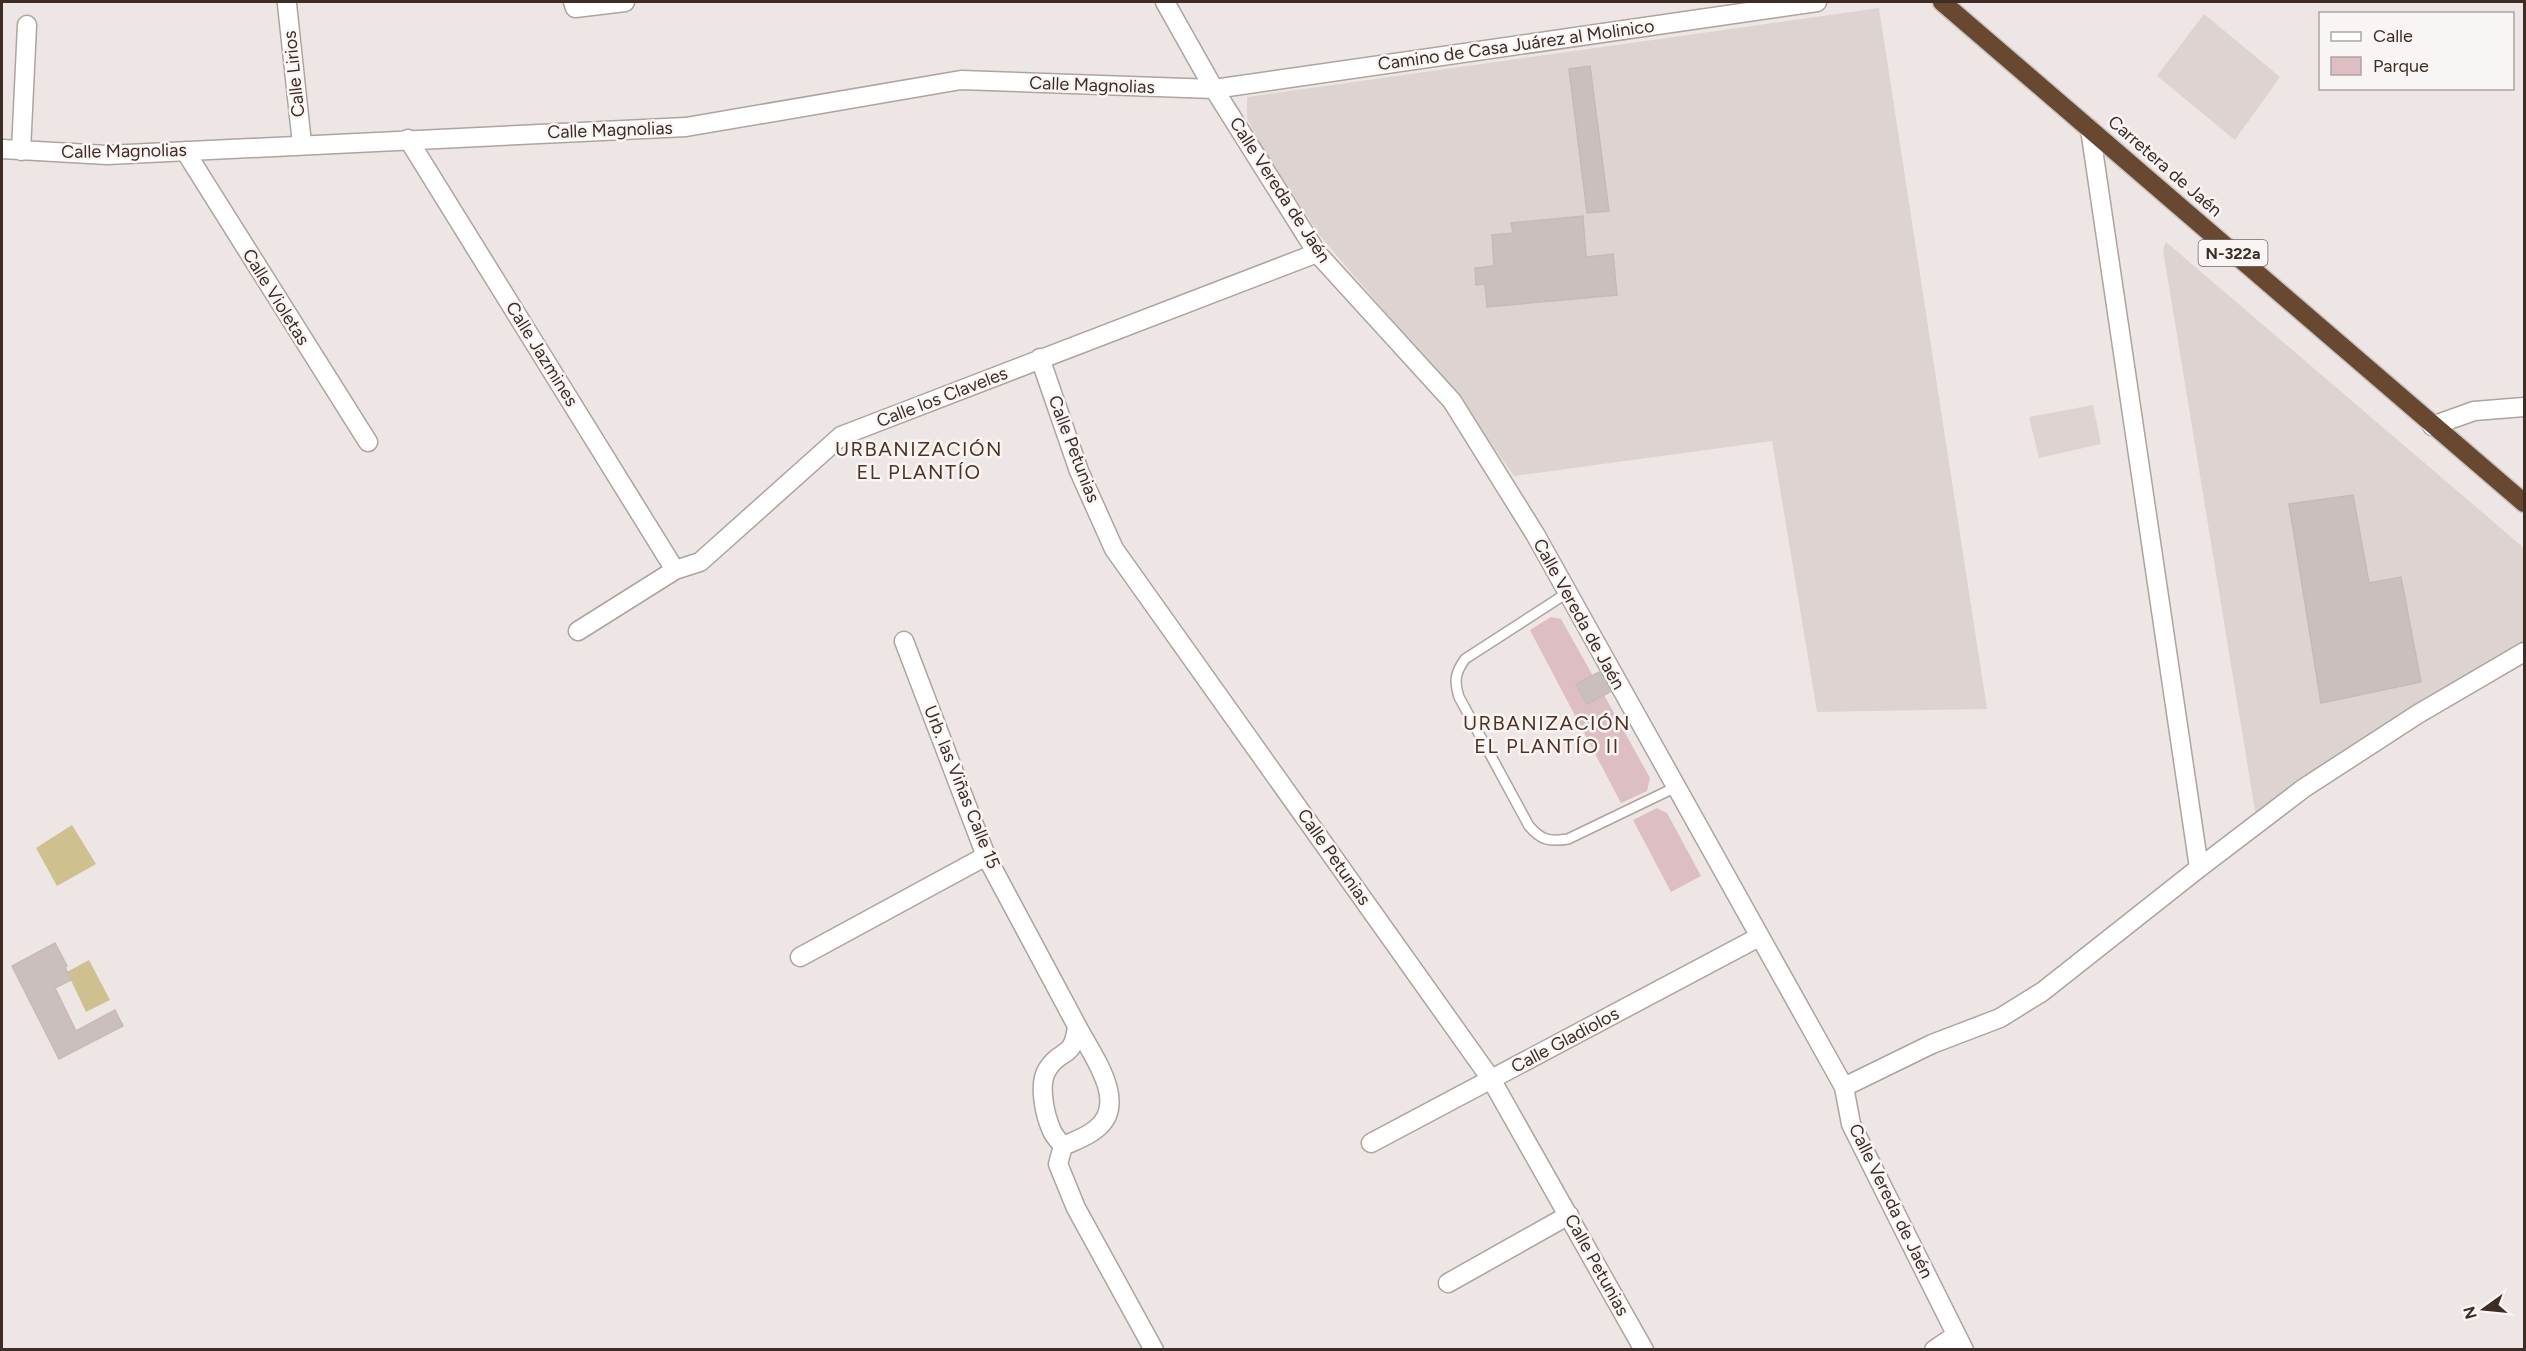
<svg xmlns="http://www.w3.org/2000/svg" width="2526" height="1351" viewBox="0 0 2526 1351" font-family="Figtree,sans-serif">
<rect width="100%" height="100%" fill="#ede6e4"/>
<path fill="#ddd4d2" d="M1879 8 1987 709 1817 712 1772 441 1514 476 1457 396 1320 236 1261 146 1247 118V97Z
M2204 14 2280 77 2235 140 2157 76Z
M2166 242 2524 548V642L2444 689 2256 817 2163 250Z
M2093 405 2101 444 2039 458 2029 417Z"/>
<path fill="#ddbec2" d="M1551 617 1561 619 1593 676 1576 685 1587 704 1604 695 1650 778 1647 791 1621 803 1530 630Z
M1657 808 1667 813 1701 876 1671 892 1633 820Z"/>
<path fill="#cfc18f" d="M72 825 96 864 57 886 36 848Z
M89 960 110 1000 86 1012 67 972Z"/>
<path fill="#cabfbd" stroke="#c6bab7" stroke-width="1.5" d="M1590 66 1609 211 1587 213 1569 69Z
M1583 216 1586 257 1613 254 1617 295 1487 307 1485 284 1476 285 1475 268 1494 266 1492 235 1513 233 1511 223Z
M2353 495 2369 583 2401 577 2421 682 2321 703 2289 504Z
M1599 672 1610 692 1587 704 1576 684Z
M55 943 67 966 65 967 71 980 55 988 76 1031 115 1010 123 1026 59 1059 12 966Z"/>
<g fill="none" stroke-linecap="round" stroke-linejoin="round">
<defs>
<path id="lane" d="M1567 593 1465 659C1455 673 1454 681 1459 697L1529 826C1541 840 1549 842 1568 839L1676 787"/>
<path id="street" d="M573 2 575 8 625 2
M1165 2 1214 89 1317 253 1452 401 1535 534 1844 1087 1851 1124 1964 1350
M287 4 302 144
M2090 129 2199 868
M408 139 675 570
M2 149 107 155 686 127 961 80 1214 89 1817 2
M21 151 27 25
M185 151 368 442
M1040 358 1079 471 1114 549 1491 1079 1644 1350
M2432 426 2474 411 2524 407
M578 631 675 570 700 562 841 436 1317 253
M904 641 986 856 1077 1026C1073 1061 1061 1047 1047 1070 1038 1085 1045 1116 1052 1131 1054 1136 1059 1141 1063 1146L1058 1164 1076 1208 1154 1350
M800 957 986 856
M1844 1087 1932 1044 2000 1018 2042 992 2199 868 2304 788 2418 714 2524 652
M1371 1143 1759 937
M1063 1146C1074 1141 1087 1137 1096 1129 1130 1103 1091 1054 1077 1026
M1448 1283 1569 1215
M1934 1350 1956 1335"/>
<path id="highway" d="M1942 2 2524 503"/>
</defs>
<use href="#lane" stroke="#aea39f" stroke-width="12"/>
<use href="#street" stroke="#aea39f" stroke-width="21"/>
<use href="#highway" stroke="#c9c4c2" stroke-width="21"/>
<use href="#lane" stroke="#fff" stroke-width="9"/>
<use href="#street" stroke="#fff" stroke-width="18"/>
<use href="#highway" stroke="#694831" stroke-width="18"/>
</g>
<g text-anchor="middle" stroke-width="5" stroke-linejoin="round" paint-order="stroke">
<rect fill="#f9f5f5" stroke="#766963" stroke-width="1.5" x="2198.5" y="240" width="69" height="26" rx="4.5"/>
<g font-size="16" font-weight="bold" fill="#3e2d24">
<text x="2233" y="259">N-322a</text>
</g>
<g font-size="18" fill="#3e2d24" stroke="#f9f5f5">
<text transform="translate(1516 45) rotate(-8)" y="6">Camino de Casa Juárez al Molinico</text>
<text transform="translate(294 74) rotate(-96)" y="6">Calle Lirios</text>
<text transform="translate(1092 85) rotate(2)" y="6">Calle Magnolias</text>
<text transform="translate(610 130) rotate(-2)" y="6">Calle Magnolias</text>
<text transform="translate(124 151) rotate(-1)" y="6">Calle Magnolias</text>
<text transform="translate(2165 166) rotate(41)" y="6">Carretera de Jaén</text>
<text transform="translate(1280 190) rotate(57)" y="6">Calle Vereda de Jaén</text>
<text transform="translate(276 297) rotate(58)" y="6">Calle Violetas</text>
<text transform="translate(542 354) rotate(58)" y="6">Calle Jazmines</text>
<text transform="translate(942 397) rotate(-21)" y="6">Calle los Claveles</text>
<text transform="translate(1074 449) rotate(69)" y="6">Calle Petunias</text>
<text transform="translate(1579 614) rotate(61)" y="6">Calle Vereda de Jaén</text>
<text transform="translate(962 787) rotate(68)" y="6">Urb. las Viñas Calle 15</text>
<text transform="translate(1334 857) rotate(55)" y="6">Calle Petunias</text>
<text transform="translate(1565 1040) rotate(-28)" y="6">Calle Gladiolos</text>
<text transform="translate(1891 1201) rotate(64)" y="6">Calle Vereda de Jaén</text>
<text transform="translate(1597 1265) rotate(61)" y="6">Calle Petunias</text>
</g>
<g font-size="20" letter-spacing="1.5" fill="#4f3221" stroke="#f9f5f5">
<text x="919" y="456">URBANIZACIÓN<tspan x="919" dy="23">EL PLANTÍO</tspan></text>
<text x="1547" y="730">URBANIZACIÓN<tspan x="1547" dy="23">EL PLANTÍO II</tspan></text>
</g>
</g>
<rect width="2526" height="1351" fill="none" stroke="#3e2d24" stroke-width="6"/>
<rect x="2319" y="12" width="195" height="78" fill="#f9f5f5" stroke="#aea5a1" stroke-width="1.5"/>
<rect x="2331" y="32" width="30" height="9" fill="#ffffff" stroke="#aea5a1" stroke-width="1.5"/>
<text x="2373" y="42" font-size="18" fill="#3e2d24">Calle</text>
<rect x="2331" y="57" width="30" height="18" fill="#ddbec2" stroke="#aea5a1" stroke-width="1.5"/>
<text x="2373" y="72" font-size="18" fill="#3e2d24">Parque</text>
<g transform="translate(2484 1309) rotate(255)" stroke="#f9f5f5" stroke-width="4.5" paint-order="stroke">
<path d="M0-4.5L10 22L0 15L-10 22Z" fill="#3e2d24"/>
<text y="-9" font-size="16" font-weight="bold" text-anchor="middle" fill="#3e2d24">N</text>
</g>
</svg>
